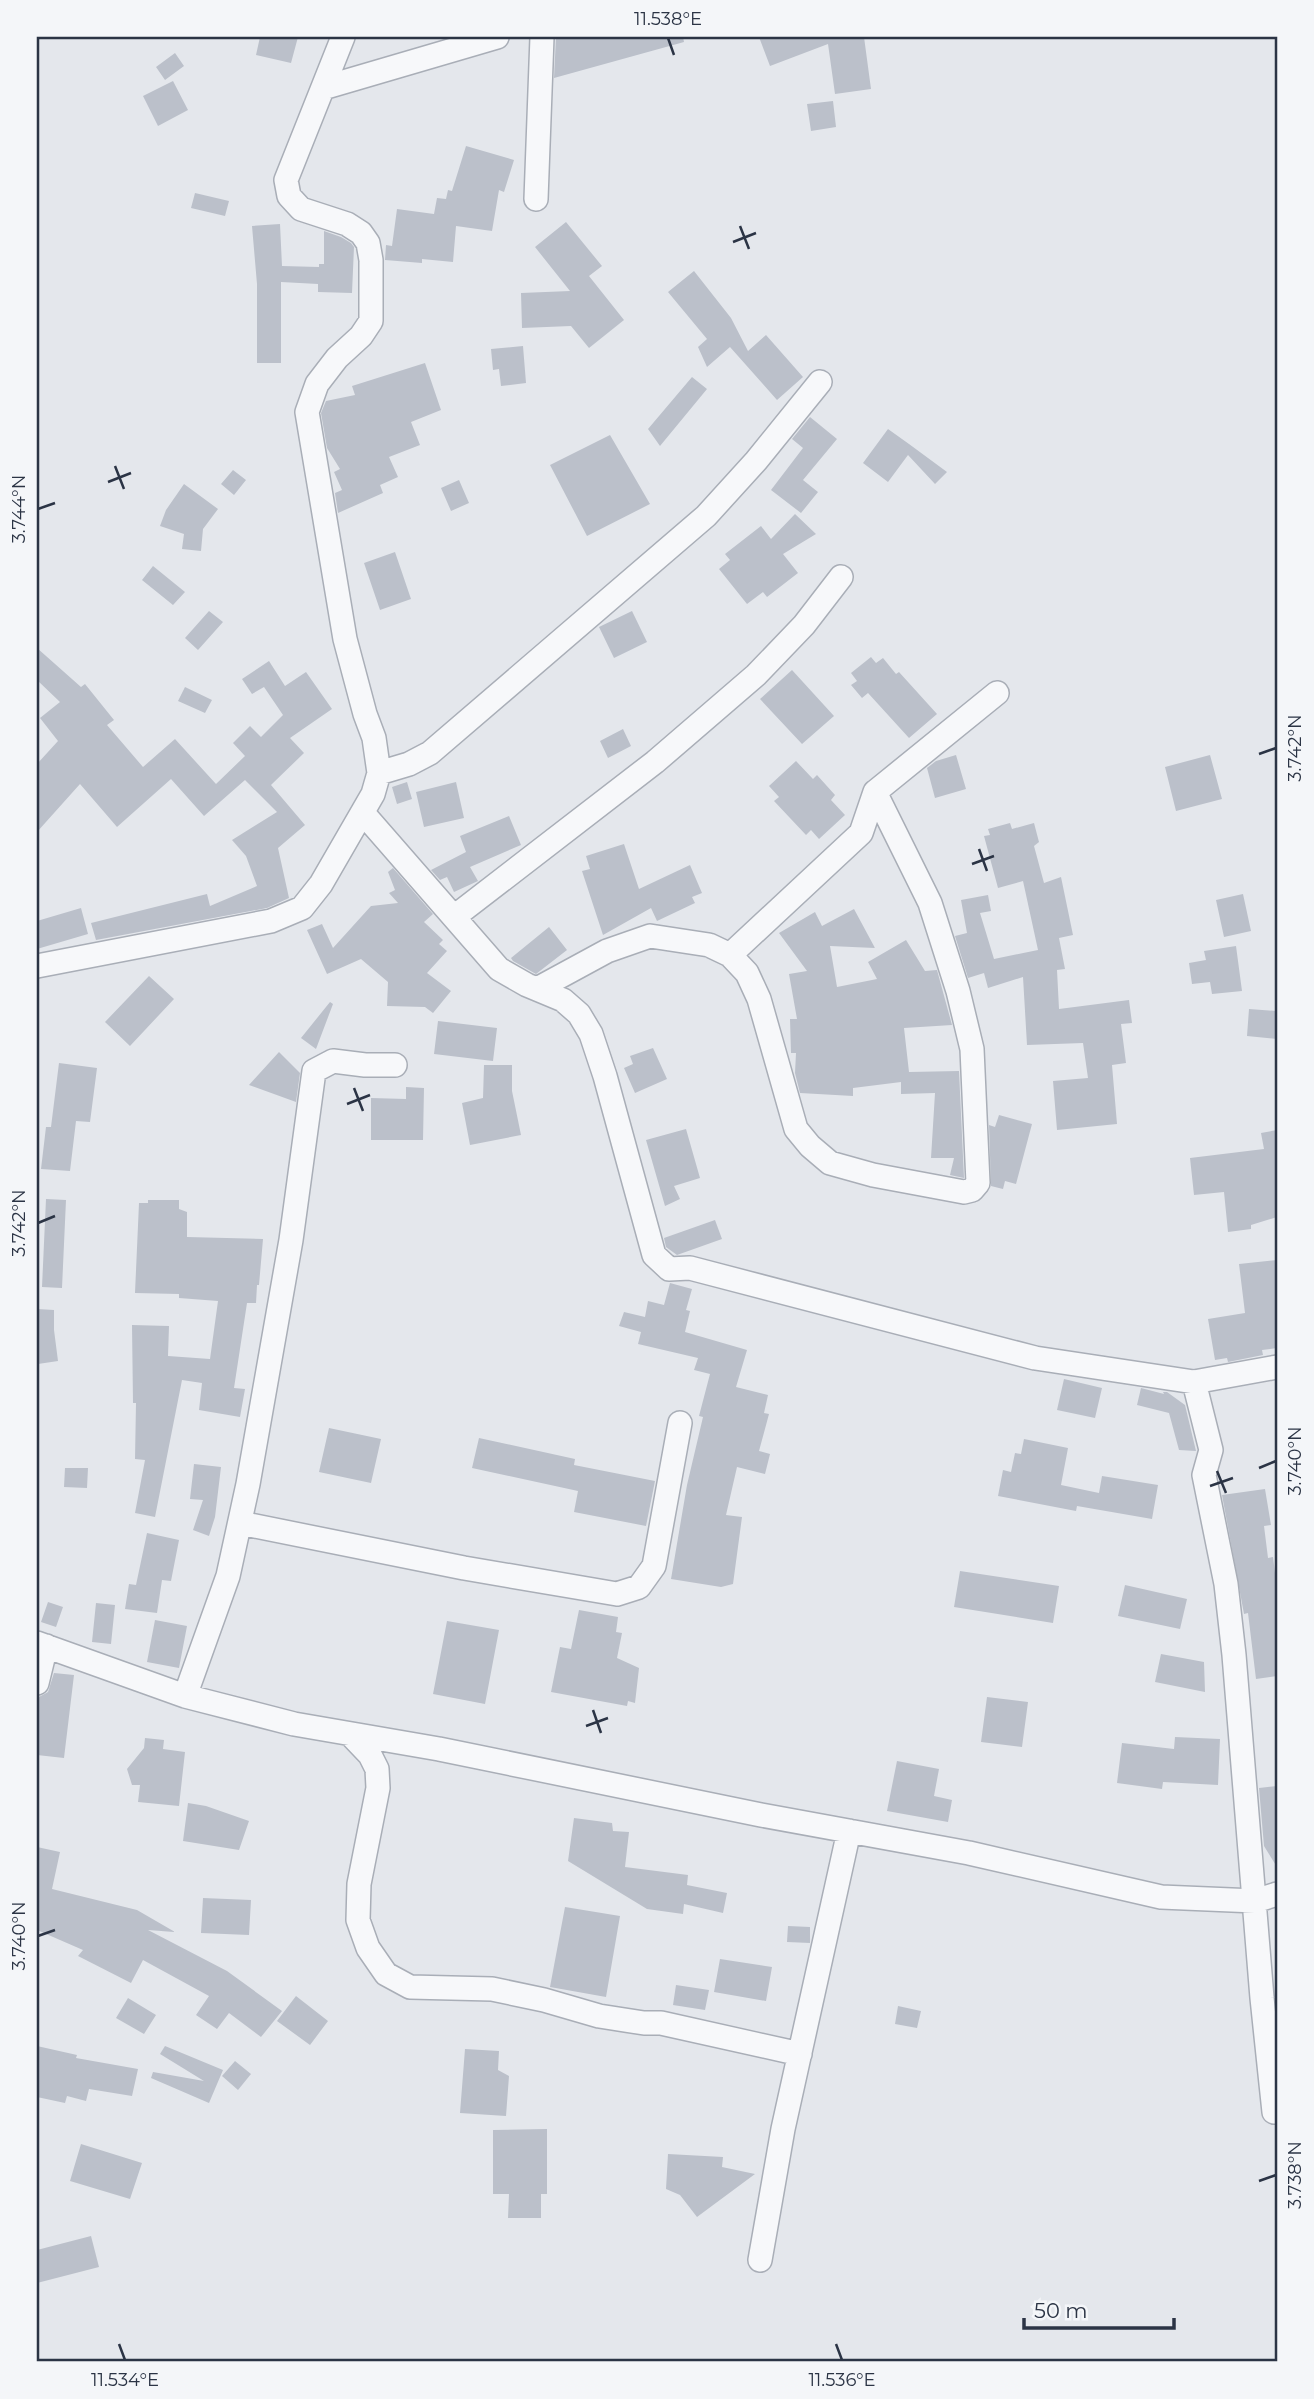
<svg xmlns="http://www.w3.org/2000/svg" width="1314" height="2399" viewBox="0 0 1314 2399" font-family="Montserrat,sans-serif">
<rect width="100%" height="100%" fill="#e4e7ec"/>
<path fill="#bbc0ca" d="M260 37H298L291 63 256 55Z
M556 37H683L684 42 554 78Z
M759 37H864L871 89 835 94 828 44 770 66Z
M175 53 184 66 165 80 156 67Z
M173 81 188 110 158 126 143 96Z
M833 101 836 127 811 131 807 104Z
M466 146 514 160 504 192 499 190 492 231 456 226 453 262 422 259V263L385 260 386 245 392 246 397 209 434 214 437 198 446 199 448 190 452 191Z
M195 193 229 201 225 216 191 208Z
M566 222 602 266 589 276 624 320 589 348 571 326 522 328 521 293 570 291 535 247Z
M280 224 282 266 319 267V264H324V231L341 237 351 243 354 247 352 293 318 292V284L281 282V363H257V284L252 226Z
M694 271 731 318 748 351 766 335 803 377 777 400 730 347 707 367 698 347 707 339 668 292Z
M523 346 526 383 501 386 499 369 493 370 491 349Z
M425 363 441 410 411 422 420 445 389 457 398 477 380 485 383 493 338 513 335 493 342 490 334 472 340 469 327 448 321 413 326 401 355 395 352 386Z
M692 377 707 389 660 446 648 429Z
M810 417 837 439 803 480 818 492 801 513 771 490 803 448 792 439Z
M888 429 909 444 947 472 935 484 908 455 888 482 863 463Z
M610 435 650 504 587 536 550 465Z
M233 470 246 480 234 495 221 484Z
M459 480 469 503 451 511 441 488Z
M184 484 218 509 203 529 201 551 182 549 184 534 160 526 166 510Z
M795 514 816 534 783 554 798 573 767 597 763 592 747 604 719 569 730 560 725 554 761 526 771 539Z
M395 552 411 599 380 610 364 563Z
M153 566 185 592 173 605 142 580Z
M209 611 223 622 198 650 185 638Z
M632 611 647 642 614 658 599 627Z
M37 648 81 687 85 684 114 720 107 725 143 767 175 739 216 784 245 756 233 743 250 726 261 737 283 715 264 687 252 694 242 679 269 661 285 686 306 672 332 709 290 738 304 753 271 785 305 825 278 848 289 898 267 908 96 940 91 923 207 894 210 906 257 886 246 856 232 840 277 812 245 780 204 816 171 779 117 827 80 784 37 832V764L58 741 40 718 60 702 37 680Z
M871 657 876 663 883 658 896 674 899 672 937 714 909 738 868 693 862 698 851 685 857 681 851 673Z
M792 670 834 716 802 744 760 699Z
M185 687 212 700 205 713 178 701Z
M623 729 631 746 608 758 600 741Z
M956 755 966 789 935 798 927 768 936 761Z
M1210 755 1222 799 1176 811 1165 767Z
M796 761 813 779 817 775 835 795 831 800 845 815 819 839 811 830 806 835 774 801 779 797 769 786Z
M407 782 412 799 397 804 392 787Z
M456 782 464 818 424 827 416 792Z
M509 816 521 845 470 867 478 881 454 892 447 877 440 880 431 870 466 852 460 836Z
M1010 823 1012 829 1034 823 1039 842 1034 846 1044 883 1061 877 1073 935 1059 938 1065 969 1057 970 1059 1009 1129 1000 1132 1023 1121 1024 1126 1063 1112 1065 1117 1124 1057 1130 1053 1081 1088 1078 1083 1043 1027 1045 1023 977 988 988 984 973 968 978 955 936 967 933 961 900 988 895 991 911 980 913 994 959 1038 950 1023 881 998 888 984 836 990 835 988 829Z
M624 844 639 889 690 865 702 893 692 897 695 903 657 921 651 908 603 935 582 871 590 869 586 856Z
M393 868 433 914 424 922 443 940 439 944 447 951 427 973 451 991 433 1013 425 1007 387 1006 388 982 361 959 327 974 307 930 322 924 333 948 371 906 398 903 389 893 395 890 388 872Z
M1243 894 1251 931 1224 937 1216 900Z
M81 908 88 934 37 949V921Z
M854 909 875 948 830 946 837 987 877 979 868 962 906 940 925 971 937 970 952 1025 904 1028 909 1072 959 1071 964 1178 950 1175 954 1158H931L935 1093 901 1094V1082L853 1088V1096L800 1093 795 1073 796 1053H791L790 1019H797L789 974 807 971 779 933 815 912 822 926Z
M549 927 567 950 536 974 513 961 511 958Z
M1236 946 1242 991 1212 994 1210 982 1192 984 1189 963 1206 960 1204 951Z
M149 976 174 999 130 1046 105 1022Z
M330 1002 333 1004 316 1049 301 1038Z
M1249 1009 1277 1011V1039L1247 1036Z
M438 1021 497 1028 493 1061 434 1054Z
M653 1048 667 1079 635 1093 624 1068 633 1064 630 1056Z
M279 1052 300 1073 296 1102 249 1085Z
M59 1063 97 1068 90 1122 76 1121 70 1171 41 1169 46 1127H51Z
M484 1065H512V1091L521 1135 470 1145 462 1103 483 1098Z
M406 1087 424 1088 423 1140H371V1098L406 1099Z
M999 1115 1032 1124 1016 1184 1005 1181 1003 1189 991 1186 989 1125 995 1127Z
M686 1129 700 1178 674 1186 680 1199 665 1206 646 1140Z
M1277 1130V1217L1251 1225V1229L1228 1232 1224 1192 1194 1195 1190 1158 1264 1149 1261 1133Z
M46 1199 66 1200 62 1288 42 1287Z
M148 1200H179V1209L187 1212V1237L263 1239 259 1285H257L256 1303H247L234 1388 245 1389 240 1417 199 1410 202 1383 182 1380 155 1517 135 1513 145 1460 135 1459 136 1403H133L132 1325 169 1326 168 1356 210 1359 218 1301 179 1298V1294L135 1293 139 1203H148Z
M715 1220 722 1239 677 1255 666 1247 664 1238Z
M1277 1260V1348L1262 1350 1263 1355 1228 1362 1227 1358 1215 1360 1208 1319 1245 1313 1239 1264Z
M670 1283 692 1289 686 1310 690 1311 685 1332 747 1350 736 1387 768 1395 764 1413 769 1414 759 1451 770 1454 765 1474 737 1467 726 1515 742 1517 733 1584 721 1587 671 1579 687 1485 703 1417 699 1416 710 1374 694 1370 698 1358 638 1344 641 1332 619 1326 624 1312 645 1317 648 1301 664 1305Z
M37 1309 54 1310V1330L58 1361 38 1364Z
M1064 1379 1102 1388 1095 1418 1057 1410Z
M1141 1388 1164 1394 1163 1392H1167L1185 1405 1196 1451 1179 1450 1169 1413 1137 1405Z
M329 1428 381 1439 371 1483 319 1472Z
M479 1438 575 1459 574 1465 655 1481 646 1526 574 1512 578 1491 472 1468Z
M1024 1439 1068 1448 1061 1485 1099 1493 1102 1476 1158 1485 1152 1519 1077 1506 1076 1511 998 1496 1003 1470 1011 1472 1015 1453 1021 1454Z
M194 1464 221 1467 215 1517 209 1536 193 1530 203 1500 190 1499Z
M65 1468H88L87 1488 64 1487Z
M1265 1489 1271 1525 1264 1526 1268 1558 1273 1557 1277 1589V1676L1256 1679 1248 1613 1244 1614 1222 1495Z
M147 1533 179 1540 171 1581 162 1580 157 1613 125 1609 129 1584 136 1585Z
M960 1571 1059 1586 1053 1623 954 1607Z
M1125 1585 1187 1599 1180 1629 1118 1616Z
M48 1602 63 1607 56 1627 41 1622Z
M96 1603 115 1605 111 1644 92 1642Z
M579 1610 618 1617 616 1632 622 1633 617 1658 639 1668 635 1703 628 1701 627 1706 551 1692 560 1647 571 1649Z
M155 1620 187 1626 179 1668 147 1662Z
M447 1621 499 1630 485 1704 433 1694Z
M1161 1654 1204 1662 1205 1692 1155 1682Z
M54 1673 74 1675 64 1758 37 1755 39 1697 48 1692Z
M987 1697 1028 1702 1022 1747 981 1742Z
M1175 1737 1220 1739 1218 1785 1163 1782 1162 1789 1117 1783 1122 1743 1174 1749Z
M145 1738 164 1740 163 1749 185 1752 179 1806 138 1802 140 1785H132L127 1769 144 1748Z
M897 1761 939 1769 934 1796 952 1800 948 1822 887 1811Z
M1277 1786V1867L1264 1846 1259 1788Z
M188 1803 206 1806 249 1821 239 1850 183 1841Z
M574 1818 612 1823 613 1831 629 1832 625 1867 688 1875 687 1885 727 1893 723 1913 684 1904 683 1914 647 1909 568 1861Z
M37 1847 60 1852 52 1889 137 1910 175 1932 148 1930 227 1971 282 2011 261 2037 229 2013 217 2029 196 2015 209 1996 143 1960 131 1983 78 1956 83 1950 37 1930Z
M203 1898 251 1900 249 1935 201 1933Z
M565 1907 620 1916 606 1997 550 1987Z
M788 1926 810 1927V1943L787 1942Z
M720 1959 772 1967 766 2001 714 1992Z
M676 1985 709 1990 705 2010 673 2005Z
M296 1996 328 2021 310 2045 277 2021Z
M128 1998 156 2015 144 2034 116 2018Z
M898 2006 921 2011 917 2028 895 2024Z
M37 2046 77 2055 76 2058 138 2069 132 2096 89 2089 86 2101 67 2096 65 2103 37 2097Z
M165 2046 223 2070 209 2103 151 2078 153 2072 204 2081 160 2054Z
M465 2049 499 2051 498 2070 509 2076 506 2116 460 2113Z
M235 2061 251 2074 238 2090 222 2076Z
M547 2129V2194H541V2218H508L509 2194H493V2130Z
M81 2144 142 2163 130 2199 70 2181Z
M668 2154 723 2157 722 2167 755 2174 697 2217 680 2195 666 2189Z
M91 2236 99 2267 37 2283V2250Z"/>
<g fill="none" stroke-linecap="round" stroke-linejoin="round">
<defs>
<path id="street" d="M323 88 497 37
M536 199 542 37
M379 773 409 764 430 753 706 516 756 461 820 382
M363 813 499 969 527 985 563 1000 579 1014 591 1034 605 1076 654 1255 669 1269 690 1268 1035 1358 1194 1382
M454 917 655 762 756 675 804 625 841 577
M730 955 861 833 875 792 997 693
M37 966 271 921 302 908 321 884 373 794 379 773 374 738 365 714 345 639 307 412 317 384 337 358 361 336 371 321V260L368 243 361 233 347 224 301 209 289 196 286 180 343 37
M537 989 607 951 650 936 709 945 730 955 747 973 759 999 796 1129 810 1146 830 1163 873 1175 964 1192 972 1190 978 1183 972 1049 958 991 930 903 875 792
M240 1523 464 1568 617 1594 639 1587 654 1566 680 1423
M37 1643 185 1696 294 1724 439 1749 761 1815 969 1853 1161 1897 1255 1901 1277 1894
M37 1683 46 1646
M185 1696 228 1576 248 1484 291 1240 314 1071 333 1061 365 1065H395
M350 1734 370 1755 377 1769 378 1788 359 1884 358 1920 368 1948 386 1974 410 1987 492 1989 544 2000 599 2016 644 2023H661L800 2054
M1274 2112 1262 1998 1234 1655 1226 1584 1204 1475 1211 1450 1194 1382 1277 1367
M760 2260 783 2129 849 1831"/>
</defs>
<use href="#street" stroke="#a9aeb7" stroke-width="26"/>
<use href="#street" stroke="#f7f8fa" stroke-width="23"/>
</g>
<path fill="none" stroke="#2b3445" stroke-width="2.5" d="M668 38 674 55M740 226 749 249M733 242 756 233M115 466 124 489M108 482 131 473M38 509 55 503M1259 754 1276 748M979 849 987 871M972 864 994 856M354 1088 363 1111M347 1104 370 1095M38 1223 55 1216M1259 1468 1276 1461M1217 1471 1226 1493M1210 1486 1233 1478M593 1710 601 1733M586 1726 608 1718M38 1936 55 1930M1259 2181 1276 2175M119 2344 125 2360M836 2344 842 2360"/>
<rect width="1314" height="2399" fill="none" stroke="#f4f6f9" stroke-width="77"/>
<path d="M1024 2318v10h150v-10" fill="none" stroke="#2b3445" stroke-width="3.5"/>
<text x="1034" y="2318" font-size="21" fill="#2b3445" stroke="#f4f6f9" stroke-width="5" paint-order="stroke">50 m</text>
<rect x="38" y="38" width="1238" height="2322" fill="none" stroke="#2b3445" stroke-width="2.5"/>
<g font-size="18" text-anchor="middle" fill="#2b3445">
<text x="668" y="25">11.538°E</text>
<text transform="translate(19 509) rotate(-90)" y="6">3.744°N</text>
<text transform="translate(1295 748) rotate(-90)" y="6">3.742°N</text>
<text transform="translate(19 1223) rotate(-90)" y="6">3.742°N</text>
<text transform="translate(1295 1461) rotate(-90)" y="6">3.740°N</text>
<text transform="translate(19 1936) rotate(-90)" y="6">3.740°N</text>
<text transform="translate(1295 2175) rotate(-90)" y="6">3.738°N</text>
<text x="125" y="2386">11.534°E</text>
<text x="842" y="2386">11.536°E</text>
</g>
</svg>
